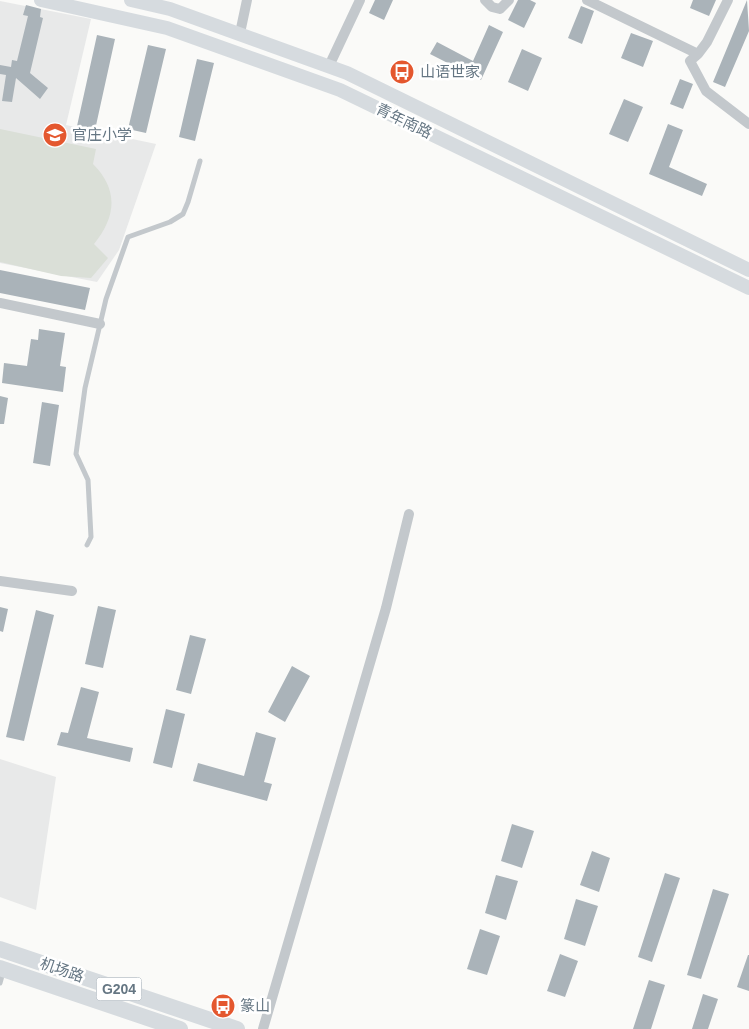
<svg xmlns="http://www.w3.org/2000/svg" width="749" height="1029" viewBox="0 0 749 1029" font-family="Helvetica,'Noto Sans SC',sans-serif">
<rect width="100%" height="100%" fill="#fafaf8"/>
<path fill="#e8e9e9" d="M0 1 91 19 66 125 156 144 119 250 97 282 0 263Z
M0 759 56 777 36 910 0 897Z"/>
<path fill="#dadfd7" d="M0 129 96 149 93 164C119 190 116 217 94 244L108 258 91 278 61 276 0 262Z"/>
<path fill="#aab3b9" d="M375 0H393L384 20 369 13Z
M518 0H530L536 3 524 28 508 20Z
M693 0H716L709 16 690 8Z
M747 0 749 31 725 87 713 82Z
M26 5 41 9 40 17 43 18 30 73 48 88 40 99 16 78 12 102 2 101 6 75 0 74V65L11 67 12 60 17 61 28 16 23 15Z
M581 6 594 11 582 44 568 38Z
M489 25 503 32 481 80 430 54 437 42 473 61Z
M631 33 653 41 643 67 621 58Z
M97 35 115 39 95 130 77 126Z
M148 45 166 49 146 133 128 129Z
M522 49 542 58 528 91 508 82Z
M197 59 214 63 195 141 179 137Z
M680 79 693 84 683 109 670 104Z
M624 99 643 107 628 142 609 134Z
M668 124 683 130 669 167 707 184 702 196 649 174Z
M0 270 90 288 85 310 0 293Z
M39 329 65 333 60 366 66 367 63 392 2 383 4 363 27 366 31 339 38 340Z
M0 396 8 398 4 424H0Z
M42 402 59 405 50 466 33 463Z
M98 606 116 610 103 668 85 664Z
M0 607 8 609 3 632 0 631Z
M36 610 54 615 24 741 6 737Z
M190 635 206 639 191 694 176 690Z
M292 666 310 676 285 722 268 712Z
M81 687 99 692 87 738 133 748 130 762 57 745 61 732 68 733Z
M166 709 185 714 172 768 153 763Z
M256 732 276 738 264 782 272 784 267 801 193 781 198 763 244 776Z
M512 824 534 831 522 868 501 861Z
M592 851 610 858 599 892 580 885Z
M665 873 680 878 652 962 638 957Z
M496 875 518 881 506 920 485 913Z
M713 889 729 894 701 979 687 975Z
M576 899 598 906 585 946 564 939Z
M480 929 500 936 487 975 467 969Z
M560 954 578 961 565 997 547 991Z
M748 955H749V991L737 987Z
M649 980 665 985 651 1029H633Z
M703 994 718 999 708 1029H692Z"/>
<g fill="none" stroke-linecap="round" stroke-linejoin="round">
<path stroke="#c3c8cc" stroke-width="5" d="M87 545 91 537 88 480 76 454 85 388 106 299 128 237 170 222 183 214 188 202 200 161
M0 983 3 972"/>
<path stroke="#c3c8cc" stroke-width="10" d="M485 0 492 7 500 9 509 0
M587 0 698 54 707 42 728 0
M240 33 247 0
M698 54 690 61 706 91 749 124
M329 66 360 0
M0 303 100 324
M0 581 72 591
M263 1029 386 608 409 514"/>
<path stroke="#d6dbdf" stroke-width="14" d="M41 0 167 28 340 90 749 288
M131 0 170 9 347 73 749 270"/>
<path stroke="#d6dbdf" stroke-width="16" d="M0 949 237 1029
M0 968 180 1029"/>
</g>
<defs>
<symbol id="bus-disc" viewBox="-11 -11 22 22"><circle r="9.5" fill="#e4572e" stroke="#fff"/><path d="M-5-6H5V4H4V6H2V4H-2V6H-4V4H-5ZM-3.5-4V0h7V-4ZM-3.5 1.2v1.5H-2V1.2ZM2 1.2v1.5H3.5V1.2Z" fill="#fff"/></symbol>
<symbol id="school-disc" viewBox="-11 -11 22 22"><circle r="9.5" fill="#e4572e" stroke="#fff"/><path d="M0-5L7-2L0 1L-7-2ZM-4 1L0 2.5L4 1V4Q0 6-4 4Z" fill="#fff"/></symbol>
</defs>
<g fill-rule="evenodd">
<use href="#bus-disc" x="388" y="58" width="28" height="28"/>
<use href="#school-disc" x="41" y="121" width="28" height="28"/>
<use href="#bus-disc" x="209" y="992" width="28" height="28"/>
</g>
<g text-anchor="middle" stroke-width="5" stroke-linejoin="round" paint-order="stroke">
<rect fill="#fff" stroke="#939fa8" stroke-width="1" x="96.5" y="977.5" width="45" height="23" rx="4"/>
<g font-size="14" font-weight="bold" fill="#657683">
<text x="119" y="994">G204</text>
</g>
<g font-size="15" fill="#657683" stroke="#fff" text-anchor="start">
<text x="420" y="77">山语世家</text>
<text x="72" y="140">官庄小学</text>
<text x="240" y="1011">篆山</text>
</g>
<g font-size="15" fill="#657683" stroke="#fff">
<text transform="translate(404 121) rotate(26)" y="5">青年南路</text>
<text transform="translate(62 970) rotate(19)" y="5">机场路</text>
</g>
</g>
</svg>
